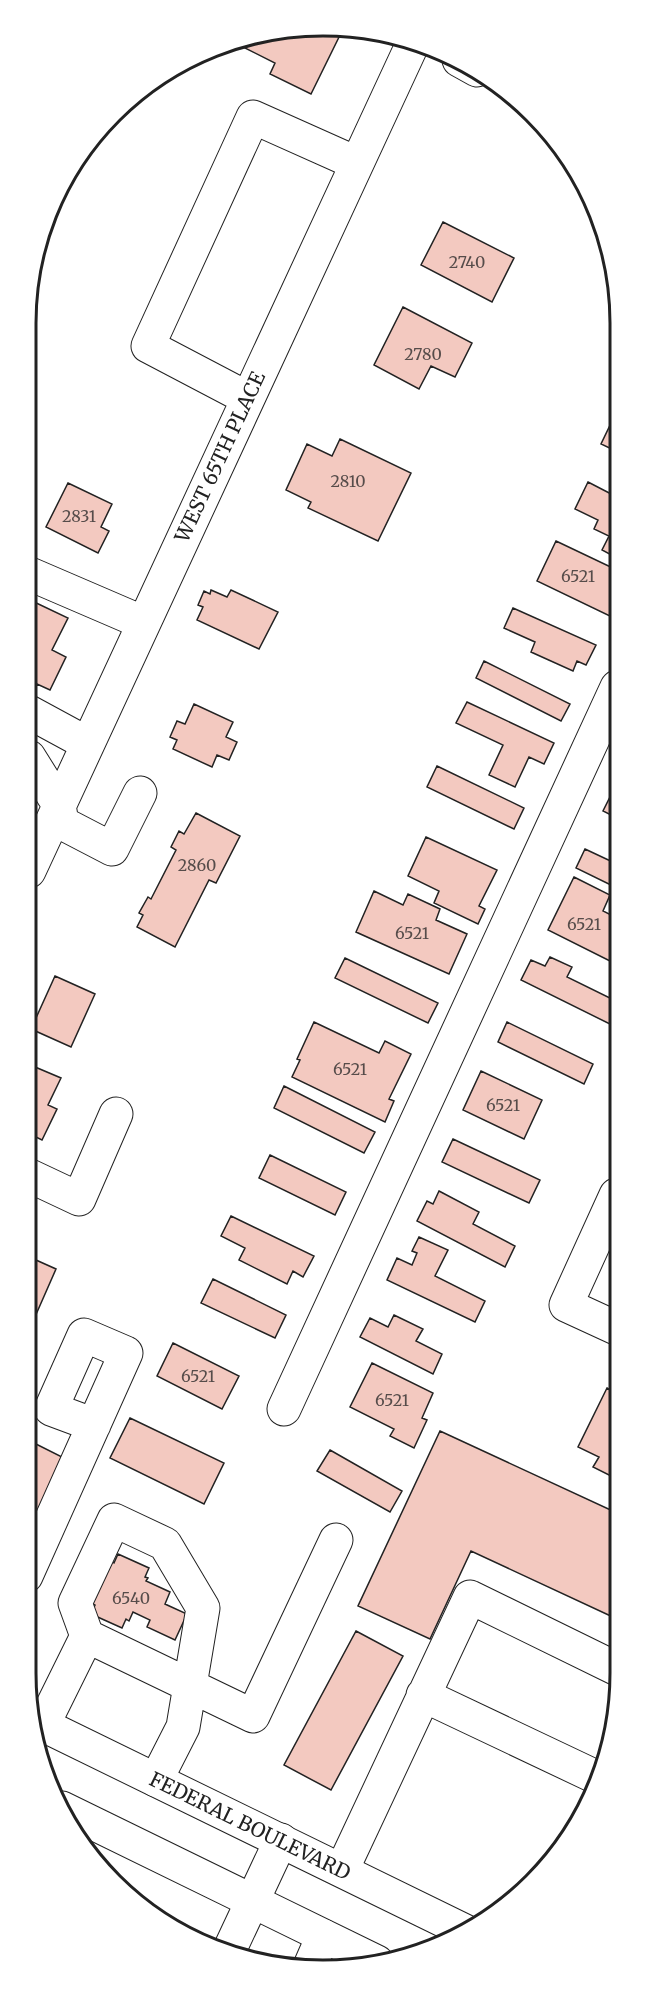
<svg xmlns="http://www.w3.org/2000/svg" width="646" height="1996" viewBox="0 0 646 1996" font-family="Merriweather,serif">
<rect width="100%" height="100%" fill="#fff"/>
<path fill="#f3c9c0" stroke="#222" stroke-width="1.5" d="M265 31H342L311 94 270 74 275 63 235 43Z
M443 222 514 258 492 302 421 265Z
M403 307 472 343 455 377 431 366 419 389 374 365Z
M615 415 618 416V452L601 444Z
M340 439 411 473 378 541 308 508 311 502 286 490 307 444 332 456Z
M588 482 617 497V558L602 550 609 536 594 529 598 520 575 509Z
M68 483 112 504 101 527 109 531 98 553 46 527Z
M556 541 617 570V611L614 618 537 581Z
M211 590 227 597 231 590 278 612 259 649 197 620 203 607 198 605 204 591 210 594Z
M30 600 68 618 52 650 66 657 50 690 37 684 34 690 30 688Z
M513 608 596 645 586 665 577 661 573 671 531 652 535 642 504 628Z
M484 661 570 704 561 721 476 678Z
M467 702 554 743 544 764 529 757 515 787 489 775 503 745 456 723Z
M194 704 233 722 226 737 237 742 229 760 217 755 212 767 173 749 177 740 170 737 177 721 185 724Z
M437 766 524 808 514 829 427 787Z
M614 789 617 790V818L603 811Z
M196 813 240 836 216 883 209 880 175 947 137 927 143 915 139 913 148 897 151 899 176 850 171 847 179 831 184 834Z
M426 837 497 870 479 906 485 909 478 924 434 903 439 891 408 876Z
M585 849 617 864V888L576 868Z
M574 877 610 895 603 911 617 918 616 964 548 930Z
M374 891 403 905 408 894 440 909 436 920 467 934 449 974 356 932Z
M550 957 572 967 567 977 616 1001V1027L521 980 531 960 545 966Z
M345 958 438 1003 428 1023 335 978Z
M55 976 95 994 71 1047 31 1029Z
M314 1022 379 1053 385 1041 411 1054 389 1099 394 1101 385 1122 292 1077 300 1060 297 1059Z
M507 1022 593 1064 584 1084 498 1042Z
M28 1064 61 1078 48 1105 57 1109 42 1140 34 1136 28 1150Z
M481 1071 542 1100 524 1139 463 1110Z
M284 1086 375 1132 364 1153 274 1108Z
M453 1139 540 1180 529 1203 442 1162Z
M270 1155 346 1192 335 1215 259 1178Z
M439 1191 479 1212 473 1224 515 1246 505 1267 417 1221 427 1201 433 1204Z
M231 1216 314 1256 303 1277 293 1271 287 1284 239 1260 245 1248 221 1236Z
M419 1237 448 1250 435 1276 485 1301 475 1322 387 1280 397 1258 412 1265 417 1253 412 1251Z
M27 1256 56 1269 27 1335Z
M213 1279 286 1315 275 1338 201 1303Z
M394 1315 423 1329 416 1341 442 1354 433 1374 360 1337 370 1318 388 1327Z
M173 1343 239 1376 222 1409 157 1376Z
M372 1363 433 1393 422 1418 427 1420 414 1448 390 1436 394 1429 350 1407Z
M607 1388 615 1393V1478L593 1467 599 1457 578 1447Z
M130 1418 224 1463 204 1504 110 1458Z
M440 1431 615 1512V1618L471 1551 430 1639 358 1606Z
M26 1439 70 1461 26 1548Z
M330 1450 402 1491 390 1512 317 1471Z
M118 1554 149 1568 145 1577 148 1578 146 1581 170 1592 165 1604 187 1614 175 1640 147 1627 150 1620 133 1612 129 1621 126 1619 122 1628 91 1614 95 1605 91 1603 111 1561 114 1563Z
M356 1631 403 1656 331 1790 284 1765Z"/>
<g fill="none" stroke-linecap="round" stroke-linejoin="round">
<defs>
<path id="minor" d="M459 60 477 70
M247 398 148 346 253 117 356 163
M30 574 144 623
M29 712 88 744
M29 757 59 805 62 823 112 849 140 793
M29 871 413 43
M28 1175 79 1199 116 1114
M616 1328 566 1305 616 1195
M284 1409 617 687
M26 1576 126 1353 84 1335 51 1409 94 1425
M87 1636 253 1716 336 1540
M423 1695 596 1777
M43 1725 87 1636 75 1603 114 1520 165 1544 203 1608 183 1727 156 1780
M342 1870 470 1597 615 1668
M229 1951 281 1840
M310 1966 323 1936"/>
<path id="major" d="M35 1721 465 1931
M62 1808 377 1962"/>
</defs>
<use href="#minor" stroke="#222" stroke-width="35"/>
<use href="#major" stroke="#222" stroke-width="35"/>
<use href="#minor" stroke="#fff" stroke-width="33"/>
<use href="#major" stroke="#fff" stroke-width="33"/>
</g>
<g text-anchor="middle" stroke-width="4.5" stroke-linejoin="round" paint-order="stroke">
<g font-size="16" fill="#564c4a">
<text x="467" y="268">2740</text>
<text x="423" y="360">2780</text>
<text x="348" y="487">2810</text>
<text x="79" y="522">2831</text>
<text x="578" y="582">6521</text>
<text x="197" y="871">2860</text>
<text x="584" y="930">6521</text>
<text x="412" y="939">6521</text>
<text x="350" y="1075">6521</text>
<text x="503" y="1111">6521</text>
<text x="198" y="1382">6521</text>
<text x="392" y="1406">6521</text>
<text x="131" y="1604">6540</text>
</g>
<g font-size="20" fill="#222" stroke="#fff">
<text transform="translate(220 457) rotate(-65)" y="7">WEST 65TH PLACE</text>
<text transform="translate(250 1826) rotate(26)" y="7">FEDERAL BOULEVARD</text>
</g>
</g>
<path d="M0 0H646V1996H0ZM323 36H323A287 287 0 0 1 610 323V1673A287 287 0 0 1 323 1960H323A287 287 0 0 1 36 1673V323A287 287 0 0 1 323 36Z" fill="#fff" fill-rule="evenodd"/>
<path fill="none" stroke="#222" stroke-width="3" d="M323 36H323A287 287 0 0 1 610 323V1673A287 287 0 0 1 323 1960H323A287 287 0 0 1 36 1673V323A287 287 0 0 1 323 36Z"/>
</svg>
